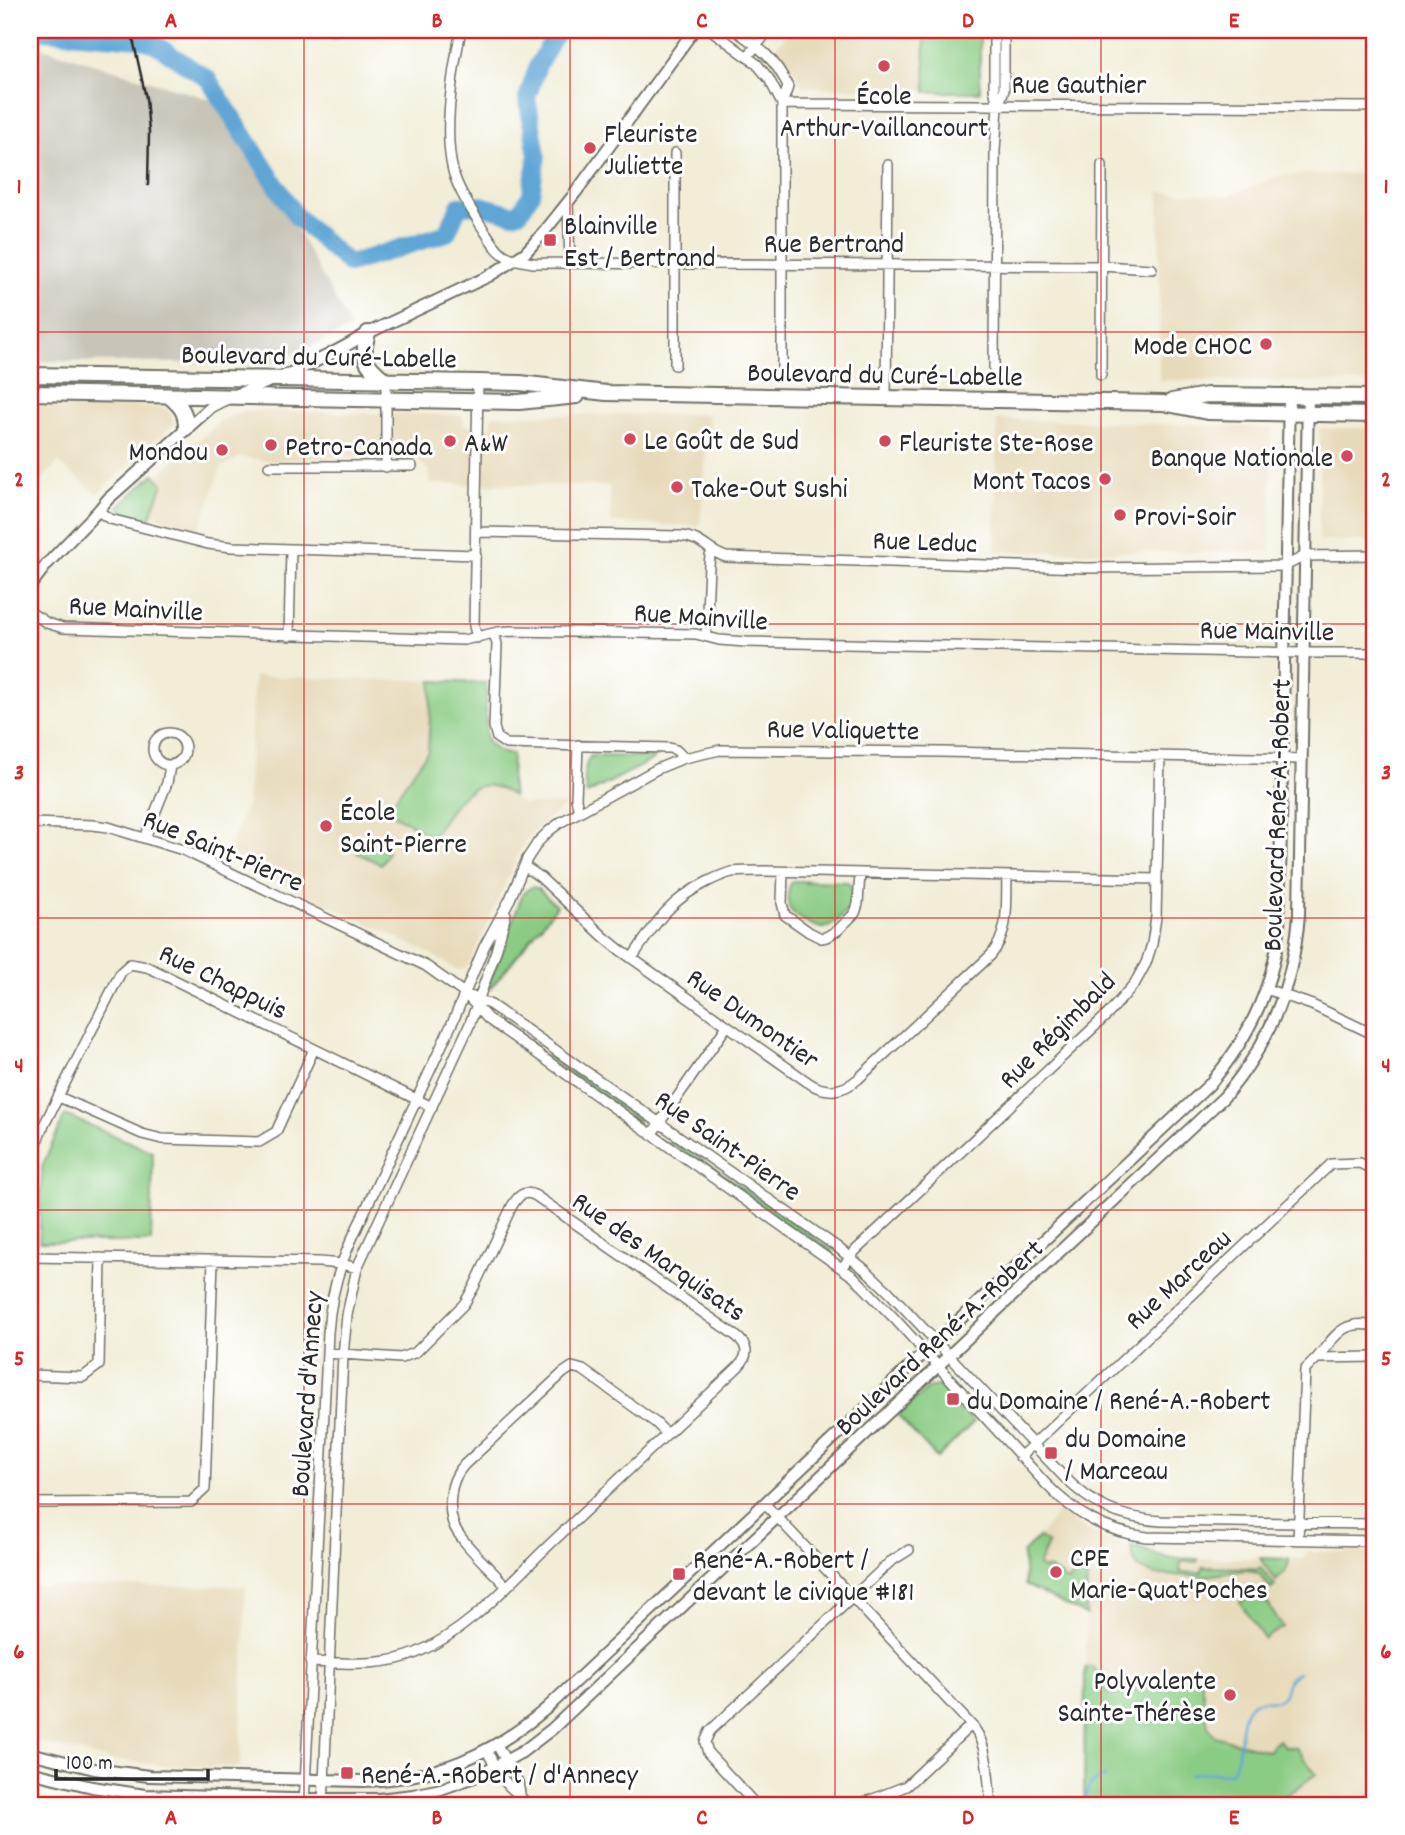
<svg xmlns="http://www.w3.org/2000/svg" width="1405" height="1835" viewBox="0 0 1405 1835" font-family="Dekko,sans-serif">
<rect width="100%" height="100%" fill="#fff"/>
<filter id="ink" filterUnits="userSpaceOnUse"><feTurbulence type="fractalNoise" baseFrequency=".0143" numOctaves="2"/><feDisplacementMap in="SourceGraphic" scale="14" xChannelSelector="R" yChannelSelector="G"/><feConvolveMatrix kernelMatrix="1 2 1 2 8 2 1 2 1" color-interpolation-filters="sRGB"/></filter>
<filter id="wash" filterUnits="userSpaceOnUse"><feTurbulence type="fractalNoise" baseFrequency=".00686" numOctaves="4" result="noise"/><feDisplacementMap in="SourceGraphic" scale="28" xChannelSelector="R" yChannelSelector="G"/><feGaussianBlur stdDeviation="1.57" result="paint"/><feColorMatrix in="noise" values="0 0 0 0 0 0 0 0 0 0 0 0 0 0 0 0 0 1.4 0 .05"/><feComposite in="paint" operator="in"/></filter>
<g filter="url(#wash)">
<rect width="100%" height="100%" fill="#f1edd7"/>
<path fill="#e7daba" d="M789 30H978V91L803 87 795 72 776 47Z
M1375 173V383L1159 380V192L1229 195 1282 175Z
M30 405 162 407 169 411 175 424 97 494 58 462 30 494Z
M259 411 462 415 465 425 490 429 492 415 709 414 700 526 611 523 609 486 429 484 430 471 416 458 399 456 395 451 376 452 370 456 268 461 240 457 222 467 199 529 122 509 173 461 221 421 240 413Z
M997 419 1272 427 1271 552H995Z
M1319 428H1375V541H1319Z
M254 676 432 681 428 751 400 791 388 810 432 836 459 798 467 791 477 788 488 786 501 789 506 791 522 804H567L536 829 523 845 469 964 465 969H456L427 952 225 856 247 804Z
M1059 1511 1080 1527 1103 1538 1136 1547 1151 1554 1168 1558 1303 1559 1307 1551 1375 1552V1805H1084L1086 1615 1025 1585 1023 1553 1040 1536Z
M30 1586H246L240 1767 168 1766 111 1760 30 1740Z"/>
<path fill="#c8c4b8" d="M40 47 228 105 351 328 276 362 268 364 30 361V51Z"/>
<path fill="#8bcc84" stroke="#5b7c58" stroke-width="2" d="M924 30H980V92H926Z
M154 474 163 484 149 520 121 512 119 506Z
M432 681 486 683V737C491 749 499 754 512 754L511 782 513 796C472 766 452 808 432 837L388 811 400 791 428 751Z
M591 756 652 757 654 759 587 794C584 784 583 763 591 756Z
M364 839 388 852 381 864 357 853Z
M792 881H803L806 883V881L848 882 852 888 851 906C844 914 835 926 824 928 816 929 794 916 790 909 786 901 788 888 792 881Z
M531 887 537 888 557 906 490 989 489 985 523 893Z
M547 1055 568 1064 641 1116 638 1121 546 1056Z
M65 1115 153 1152 151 1242H39L42 1167Z
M671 1137 833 1251 830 1256 668 1142Z
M935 1386 941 1387 954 1401 952 1404 959 1412 962 1410 974 1422 937 1458 898 1416 927 1389Z
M1038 1537 1048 1544 1038 1566 1045 1570 1047 1568 1062 1576V1578L1069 1582 1081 1559H1087L1086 1615 1025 1585 1023 1553Z
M1131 1546 1168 1558 1198 1559 1197 1562H1181L1180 1572H1202V1567L1250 1568 1255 1570 1260 1567 1275 1586 1271 1589 1259 1574 1247 1570 1206 1576 1154 1575 1139 1568 1134 1560Z
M1260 1558 1289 1559C1289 1569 1282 1575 1276 1581Z
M1259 1590 1283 1627 1264 1639 1240 1602Z
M1092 1667 1107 1679 1104 1683 1103 1688 1109 1694 1156 1687 1197 1677 1201 1680 1208 1727 1214 1736 1269 1751 1271 1747 1279 1740 1284 1746 1296 1748 1316 1774 1273 1805H1084L1085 1668Z"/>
<path fill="#70b072" stroke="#4e6e4e" stroke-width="2" d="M263 30H358L335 38Z"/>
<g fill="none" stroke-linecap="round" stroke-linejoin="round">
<path stroke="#5fa6d5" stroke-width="2.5" d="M1189 1775C1203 1769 1217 1776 1231 1772 1244 1755 1236 1713 1252 1703 1260 1697 1271 1704 1280 1699 1289 1694 1281 1681 1298 1673
M1084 1805C1087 1788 1088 1782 1105 1777"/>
<path stroke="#5fa6d5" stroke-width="18" d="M31 30 140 39 155 44 208 79 296 216 349 264 447 233 459 206 480 205 513 214 521 211 531 194 537 155 527 98 538 65 558 30"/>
</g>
</g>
<g filter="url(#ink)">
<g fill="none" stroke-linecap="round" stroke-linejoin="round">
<defs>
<path id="minor" d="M461 30C453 69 443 132 453 171 458 190 470 207 480 224 499 252 498 258 534 263L1102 266 1152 269
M711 30 757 64 769 79 782 104
M735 30C758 46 777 60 788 87L782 104V370
M994 30V89L998 106 995 151 994 373
M748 56 769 30
M782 104 1375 107
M999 104 1004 90V30
M568 202 570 263
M675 365V153
M1101 375 1102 165
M386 381V467
M886 398 888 165
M269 466H412
M98 511 110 519 208 544 232 547 476 555
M477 532 680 536C704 538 706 551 726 557L1085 568 1285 566 1305 556 1375 555
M30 612 47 623 63 628 464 640 498 632 510 631 696 634 719 640 746 642 1304 653H1375
M494 633 497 644 494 727 497 738 506 744 669 748 676 750 684 758
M289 636 291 549
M706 636 709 565 710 556 713 551
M477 638 474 626 478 382
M153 749a16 16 0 1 1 32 0a16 16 0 1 1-32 0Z
M578 745 576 799 579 812
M30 823 93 825 108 827 183 850 426 966 464 993 491 1005 837 1247 868 1272 889 1292 1063 1476C1093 1506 1119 1518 1161 1521L1375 1524
M145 838 167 783 170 766
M524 866 540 877 604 937 620 950 809 1083C826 1094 843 1092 858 1079L991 955C1010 932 1006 904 1007 876
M783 872 782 903 785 915 809 932 821 938 826 937 838 930 855 913 858 904 860 873
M632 958C655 924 668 901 707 882 715 878 723 874 732 872 743 871 754 871 765 871L1157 879
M1266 989 1312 1005 1375 1035
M468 997 488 1019 854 1277 894 1318 1046 1484C1075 1514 1106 1532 1147 1537L1375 1541
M59 1097 142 1134 162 1139 259 1142 276 1132 314 1049
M651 1135 727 1026
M30 1174 34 1150 40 1133 121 972 130 964 147 967 154 970 432 1107
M30 1257 319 1262 342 1264 357 1268
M842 1268 856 1250 1108 1014 1135 983 1146 963 1152 944 1156 917 1160 756
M1317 1358C1336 1335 1343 1319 1375 1326
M30 1375 83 1377 99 1365 101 1258
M1020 1457 1331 1164 1360 1163 1375 1171
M30 1503 191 1502 205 1489 213 1260
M765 1504 974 1728C989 1749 988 1780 991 1805
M1298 1540 1305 1370 1317 1358 1375 1357
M506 1586C493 1571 458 1540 453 1523 450 1514 450 1504 451 1495 452 1483 456 1474 464 1465L563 1373 572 1367 583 1370 656 1423 667 1434
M310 1662C345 1663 383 1667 416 1653 467 1632 508 1585 547 1547 611 1487 674 1427 738 1367 750 1355 748 1345 735 1335L536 1196C524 1189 518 1196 512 1206L474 1287 464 1304 416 1352 401 1358 327 1353
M497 1745 518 1782 520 1794
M487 1751C493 1763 499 1775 508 1785 515 1792 522 1797 527 1805
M304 1805 328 1333C330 1301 337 1272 350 1243L454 1019 484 947 510 899 527 859 538 842 549 831 561 822 657 769 684 758 720 750 941 752 1301 759
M323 1805 343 1355 347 1315 357 1268 469 1026 496 951 506 914
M756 1805 708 1753 705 1742 710 1731 890 1562 909 1550
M858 1805 906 1786 971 1725"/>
<path id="tertiary" d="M30 586 47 564 98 511 108 499 211 407C235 393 260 386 286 375 314 363 342 349 368 333L489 276 525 253 544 232 576 192 694 30
M30 1753 94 1769 149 1776 362 1781C435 1779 492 1755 547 1708L1209 1085C1247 1041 1272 991 1279 932L1289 395
M30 1772 92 1787 145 1795 292 1799H379L413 1795 441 1789 480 1775 522 1752 552 1729 1224 1097C1270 1044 1294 983 1299 914L1308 396"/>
<path id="primary" d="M368 333C360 360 366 364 386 381
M30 375 478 382 520 383 606 393 1163 403 1207 412 1375 415
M30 393 519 402 577 396
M169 396C181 406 186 412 186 428
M1172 401 1207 395 1375 397"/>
</defs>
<use href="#minor" stroke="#706f67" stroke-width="12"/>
<use href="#tertiary" stroke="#706f67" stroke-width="14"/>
<use href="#primary" stroke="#706f67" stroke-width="18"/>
<use href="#minor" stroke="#fff" stroke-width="9"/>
<use href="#tertiary" stroke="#fff" stroke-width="10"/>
<use href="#primary" stroke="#fff" stroke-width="14"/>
<path stroke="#2b2b2b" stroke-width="2.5" d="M131 30 146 98 149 132 148 185"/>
</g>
</g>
<path fill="none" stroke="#d62828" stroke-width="2" stroke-opacity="0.55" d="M304 30V1805M570 30V1805M835 30V1805M1101 30V1805M30 332H1375M30 624H1375M30 918H1375M30 1210H1375M30 1504H1375"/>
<g fill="#d1495b" stroke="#fff" stroke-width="2.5">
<circle cx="884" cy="66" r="7"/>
<circle cx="590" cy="148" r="7"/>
<rect x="543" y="233" width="14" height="14" rx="3.5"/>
<circle cx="1266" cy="344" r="7"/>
<circle cx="630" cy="439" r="7"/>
<circle cx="450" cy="441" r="7"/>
<circle cx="885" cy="441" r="7"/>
<circle cx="271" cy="445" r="7"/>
<circle cx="222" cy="450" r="7"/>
<circle cx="1347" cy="456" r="7"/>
<circle cx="1105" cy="479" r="7"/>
<circle cx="677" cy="487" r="7"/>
<circle cx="1120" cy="515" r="7"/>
<circle cx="326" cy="826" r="7"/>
<rect x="946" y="1392" width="14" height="14" rx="3.5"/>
<rect x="1044" y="1446" width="14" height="14" rx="3.5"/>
<circle cx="1056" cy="1572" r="7"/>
<rect x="672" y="1567" width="14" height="14" rx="3.5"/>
<circle cx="1230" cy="1695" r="7"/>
<rect x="340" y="1766" width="14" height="14" rx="3.5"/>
</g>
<g text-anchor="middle" stroke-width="6" stroke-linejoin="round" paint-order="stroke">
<g font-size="28" fill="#2b2b2b" stroke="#fff">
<text x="1079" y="93">Rue Gauthier</text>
<text x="834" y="252">Rue Bertrand</text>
<text transform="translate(319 355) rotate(1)" y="10">Boulevard du Curé-Labelle</text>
<text transform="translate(885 373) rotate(1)" y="10">Boulevard du Curé-Labelle</text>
<text transform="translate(925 540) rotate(2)" y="10">Rue Leduc</text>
<text transform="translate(136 607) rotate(3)" y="10">Rue Mainville</text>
<text transform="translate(701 615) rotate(4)" y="10">Rue Mainville</text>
<text transform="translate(1267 629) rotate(1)" y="10">Rue Mainville</text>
<text transform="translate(843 728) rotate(1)" y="10">Rue Valiquette</text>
<text transform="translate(1275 815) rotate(-88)" y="10">Boulevard René-A.-Robert</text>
<text transform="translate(224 849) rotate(23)" y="10">Rue Saint-Pierre</text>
<text transform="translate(224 980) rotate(26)" y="10">Rue Chappuis</text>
<text transform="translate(754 1017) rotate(35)" y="10">Rue Dumontier</text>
<text transform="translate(1056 1029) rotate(-45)" y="10">Rue Régimbald</text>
<text transform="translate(729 1144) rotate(35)" y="10">Rue Saint-Pierre</text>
<text transform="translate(660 1255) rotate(35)" y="10">Rue des Marquisats</text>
<text transform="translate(1177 1278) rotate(-43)" y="10">Rue Marceau</text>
<text transform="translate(938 1336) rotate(-43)" y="10">Boulevard René-A.-Robert</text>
<text transform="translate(305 1394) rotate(-86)" y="10">Boulevard d'Annecy</text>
</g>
<g font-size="28" fill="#2b2b2b" stroke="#fff" text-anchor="start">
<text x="884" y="104" text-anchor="middle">École<tspan x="884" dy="32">Arthur-Vaillancourt</tspan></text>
<text x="604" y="142">Fleuriste<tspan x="604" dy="32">Juliette</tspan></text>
<text x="564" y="234">Blainville<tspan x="564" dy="32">Est / Bertrand</tspan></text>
<text x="1252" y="354" text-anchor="end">Mode CHOC</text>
<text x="644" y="449">Le Goût de Sud</text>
<text x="464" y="451">A&amp;W</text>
<text x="899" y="451">Fleuriste Ste-Rose</text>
<text x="285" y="455">Petro-Canada</text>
<text x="208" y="460" text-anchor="end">Mondou</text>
<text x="1333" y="466" text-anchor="end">Banque Nationale</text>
<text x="1091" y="489" text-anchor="end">Mont Tacos</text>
<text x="691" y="497">Take-Out Sushi</text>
<text x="1134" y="525">Provi-Soir</text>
<text x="340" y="820">École<tspan x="340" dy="32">Saint-Pierre</tspan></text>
<text x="967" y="1409">du Domaine / René-A.-Robert</text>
<text x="1065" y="1447">du Domaine<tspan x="1065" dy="32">/ Marceau</tspan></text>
<text x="1070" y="1566">CPE<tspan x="1070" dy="32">Marie-Quat'Poches</tspan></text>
<text x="693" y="1568">René-A.-Robert /<tspan x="693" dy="32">devant le civique #181</tspan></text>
<text x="1216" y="1689" text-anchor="end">Polyvalente<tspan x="1216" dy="32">Sainte-Thérèse</tspan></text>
<text x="361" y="1783">René-A.-Robert / d'Annecy</text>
</g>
</g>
<rect width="1405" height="1835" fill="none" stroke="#fff" stroke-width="77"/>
<path d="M56 1769v10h152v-10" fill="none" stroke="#2b2b2b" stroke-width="3.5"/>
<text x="66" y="1769" font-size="21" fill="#2b2b2b" stroke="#ffffff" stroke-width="5" paint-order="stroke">100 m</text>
<rect x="38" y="38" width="1328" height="1759" fill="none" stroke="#d62828" stroke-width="2.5"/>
<g font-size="23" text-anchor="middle" font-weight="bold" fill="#d62828">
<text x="171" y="27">A</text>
<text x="437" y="27">B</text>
<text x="702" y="27">C</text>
<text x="968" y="27">D</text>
<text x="1234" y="27">E</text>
<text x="19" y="193">1</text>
<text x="1386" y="193">1</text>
<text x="19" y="486">2</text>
<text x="1386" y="486">2</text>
<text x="19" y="779">3</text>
<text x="1386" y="779">3</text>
<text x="19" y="1072">4</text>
<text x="1386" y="1072">4</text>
<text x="19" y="1365">5</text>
<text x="1386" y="1365">5</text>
<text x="19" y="1658">6</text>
<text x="1386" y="1658">6</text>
<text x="171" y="1824">A</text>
<text x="437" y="1824">B</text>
<text x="702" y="1824">C</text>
<text x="968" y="1824">D</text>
<text x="1234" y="1824">E</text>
</g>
</svg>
